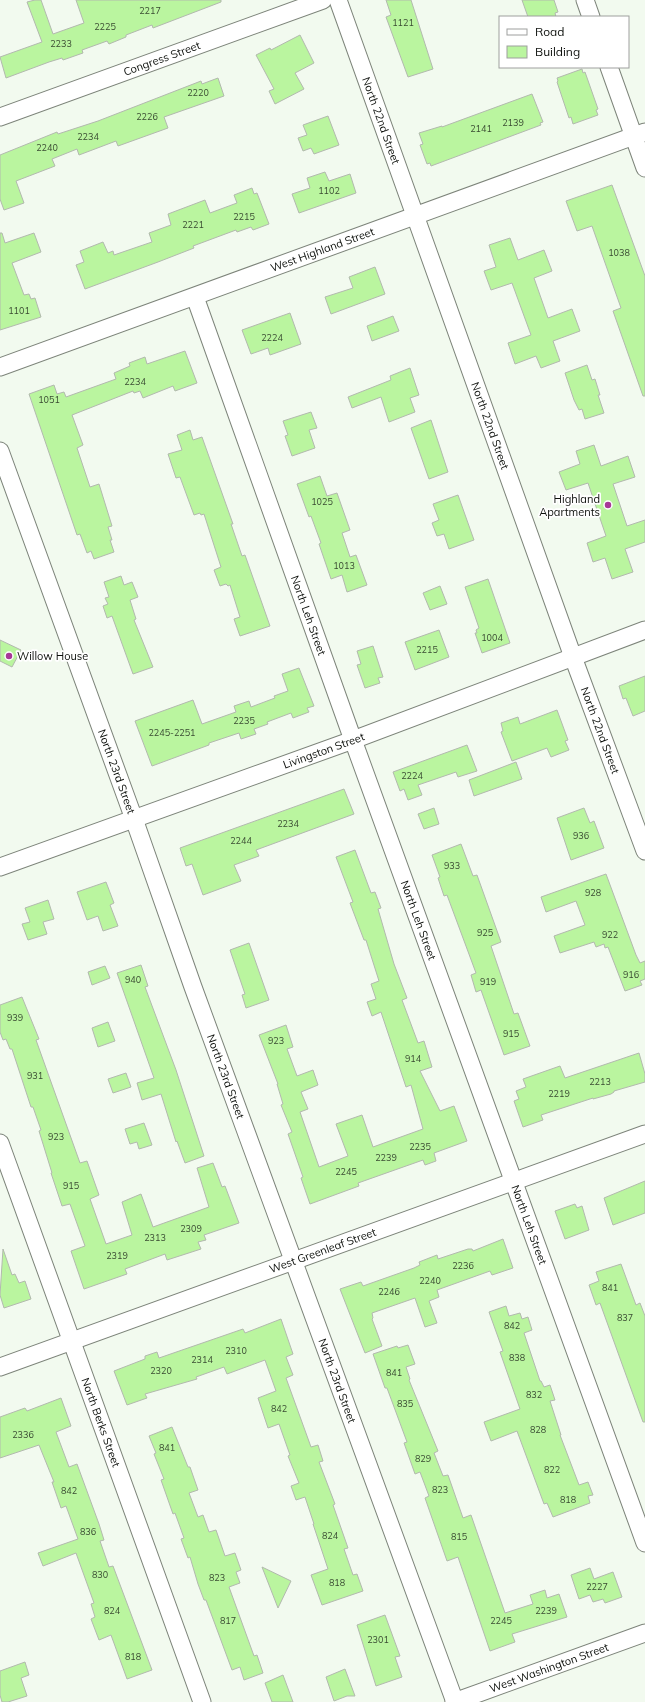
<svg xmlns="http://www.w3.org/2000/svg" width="645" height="1702" viewBox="0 0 645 1702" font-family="Mulish,sans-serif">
<rect width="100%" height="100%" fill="#f2faef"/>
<path fill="#baf59f" stroke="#b2b9ae" d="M35 0H41L53 34 84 23 76 0H221V2L153 28 152 25 126 35V37L109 44 107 41 82 50 83 53 63 60 62 58 49 62 6 78 0 57 42 42 27 2Z
M386 0H411L433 69 408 77 386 17 391 15Z
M522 0H554L558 12 555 13 556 17H528Z
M300 35 314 63 295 73 304 89 275 104 269 91 274 89 256 55 270 48 271 50Z
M582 69 583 73 585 72 598 109 596 110 598 115 573 124 571 117 569 118 557 82 558 81 557 78Z
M218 78 224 96 164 117 168 128 118 146 116 141 79 155 77 149 52 159 55 166 16 181 24 203 4 210 0 199V155L57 132 58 134 98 121 201 81 202 84Z
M532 94 543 122 540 123 541 125 431 166 430 163 427 164 420 145 423 144 419 133 442 126V127Z
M328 116 339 145 314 154 311 148 303 151 298 138 307 135 303 125Z
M325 172 329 181 350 174 356 193 299 213 292 194 310 188 307 178Z
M612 185 645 276V396H643L613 311 621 308 592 226 577 231 566 201Z
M252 188 254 194 257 193 269 224 253 230 251 227 237 232 236 230 193 246 194 248 158 262 85 289 76 265 84 262 80 251 103 242 108 253 113 251 114 255 152 242 149 233 171 225 168 214 205 200 210 213 237 203 234 195Z
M0 233H2L5 243 34 233 41 252 12 263 24 295 29 294 31 299 35 298 41 317 0 330Z
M510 238 518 260 544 250 552 271 534 278 548 318 572 309 580 331 553 341 560 361 541 368 536 356 515 364 508 343 531 335 512 283 491 290 484 271 496 267 489 245Z
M375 267 385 294 331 314 325 297 353 288 349 277Z
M290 313 301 344 270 355 268 348 251 354 242 330Z
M393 316 399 331 372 341 367 326Z
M185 351 197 383 175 391 173 386 143 398 140 391 134 393 133 391 72 415 83 445 77 448 90 487 99 484 112 526 108 527 112 540H110L114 552 94 559 91 551 87 553 80 534 77 535 29 394 54 385 57 394 64 392 66 397 116 379 114 373 130 366 129 363 145 357 147 364Z
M587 365 592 380 595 379 600 395H598L604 413 585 419 582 409 579 410 574 400 565 373Z
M410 368 419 395 410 398 415 412 389 422 381 397 352 408 348 397 391 380 390 376Z
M311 412 317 428 309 430 315 448 292 456 285 436 288 435 283 421Z
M431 420 448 472 429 479 411 428Z
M190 430 193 440 202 437 233 524H231L242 556 245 555 270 626 240 636 234 619 240 617 230 585 228 586 226 584 220 586 214 570 221 567 204 514 201 515 200 513 194 515 180 477 176 478 168 454 182 450 177 435Z
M594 445 601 466 628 456 635 477 613 484 627 526 645 520V542L625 549 633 572 612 579 605 558 593 562 587 543 606 536 588 483 566 490 559 472 580 464 576 451Z
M320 476 327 496 337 493 350 530 342 533 350 557 356 555 367 585 347 592 342 575 331 579 319 544 321 543 311 516 309 517 297 484Z
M458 495 474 540 449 549 444 534 437 536 432 523 439 520 433 504Z
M121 576 124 585 132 582 138 597 130 600 136 619 134 620 153 667 133 674 112 616 107 618 103 606 108 604 105 598 109 597 104 582Z
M488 579 510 643 482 653 475 633H477L476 630 479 628 465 587Z
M440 586 447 604 430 610 423 593Z
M439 630 449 657 415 670 405 642Z
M0 640 21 650 12 667 0 661Z
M373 646 383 677 378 678 380 683 365 688 357 665 361 664 357 651Z
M299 668 314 706 307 708 309 712 293 718 291 713 267 722 268 724 254 729 256 734 241 739 239 733 209 743V745L152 766 135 721 193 700 202 724 236 712 234 706 249 701 251 707 275 698 274 696 288 691 282 674Z
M645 676V711L633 716 626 698 623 699 619 686Z
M557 710 568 740 565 741 569 750 551 757 547 748 512 761 501 732 503 731 501 723 518 717 520 724Z
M467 745 477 771 458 777 456 772 418 785 422 795 408 800 404 789 400 791 393 772Z
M516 762 522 779 474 796 469 780Z
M344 789 354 814 256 850 259 856 234 865 241 881 203 895 192 864 186 866 180 848Z
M434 808 439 824 424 829 418 814Z
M584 808 590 823 594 821 604 848 571 860 557 818Z
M461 844 473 876 477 875 501 942 491 946 514 1014 518 1013 530 1046 504 1055 481 990 476 992 471 975 476 973 447 895 444 896 438 878 440 877 432 855Z
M355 850 371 893 375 892 381 908 378 909 394 964 407 998 402 1000 418 1043 424 1041 432 1067 420 1071 440 1111 454 1106 467 1141 434 1153 436 1161 425 1165 423 1160 358 1183 359 1186 310 1204 301 1178 303 1177 288 1134 292 1132 281 1105 283 1104 277 1084H278L259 1035 286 1025 293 1047 287 1049 297 1076 313 1070 318 1085 301 1092 308 1109 300 1112 319 1167 348 1156 336 1124 362 1115 373 1147 423 1129 411 1085 406 1087 381 1012 372 1016 367 1002 376 999 371 984 379 981 366 940H364L350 903 353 902 336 857Z
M606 874 636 955 640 963 645 961V979L640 981 642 985 625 991 608 947 605 948 604 944 596 947 594 942 560 953 554 936 585 925 576 901 546 912 541 897Z
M106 882 114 903 110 905 118 926 103 931 98 916 87 920 77 892Z
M48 900 54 919 43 922 47 934 28 940 22 924 30 922 25 908Z
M249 943 269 1000 246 1008 242 995 245 994 230 950Z
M141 965 148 986 145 987 176 1070 204 1156 185 1163 177 1141 176 1142 161 1094 142 1100 137 1083 154 1078 117 973Z
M105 966 110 978 92 985 88 972Z
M22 997 39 1039 36 1040 80 1163 87 1161 99 1195 90 1199 106 1244 132 1235 122 1202 141 1194 153 1227 209 1207 197 1168 213 1163 222 1187 225 1186 239 1223 204 1235 206 1240 198 1242 201 1249 167 1260 165 1254 125 1269 127 1274 84 1289 71 1251 85 1246 70 1204 62 1206 51 1173H52L39 1131 41 1130 33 1107H31L12 1049H10L6 1039 3 1040 0 1032V1005Z
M108 1022 115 1041 98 1047 92 1028Z
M639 1053 645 1074V1082L614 1091V1092L611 1094 593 1099V1098L541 1115 543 1120 523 1127 514 1101 519 1099 516 1091 526 1087 523 1079 560 1066 565 1078Z
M126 1073 131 1087 113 1093 108 1079Z
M144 1123 152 1145 139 1149 137 1142 130 1144 125 1129Z
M645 1181V1213L613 1225 604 1198Z
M575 1204 577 1208 582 1206 589 1230 565 1239 555 1211Z
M503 1239 513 1268 492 1275 490 1271 437 1290 439 1297 429 1301 437 1323 425 1327 415 1298 372 1313 373 1318 372 1319 382 1346 365 1353 340 1289 361 1282 363 1286 414 1268 420 1265 419 1262 437 1255 438 1259 468 1249H472L473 1251Z
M3 1249 12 1275 15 1274 19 1283 25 1281 31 1299 4 1308 0 1295Z
M621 1264 636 1305 640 1303 645 1316V1422H643L600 1303 596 1305 589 1285 599 1281 596 1272Z
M506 1306 509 1316 520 1313 522 1319 528 1317 532 1330 524 1333 540 1381H541L544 1387 550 1385 555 1400 550 1401 561 1435H560L579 1485 588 1482 593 1495 588 1496 590 1503 553 1517 547 1503 544 1504 517 1431 491 1441 484 1422 520 1409 500 1352 503 1351 489 1312Z
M281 1319 293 1354 286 1357 293 1375 286 1378 311 1447 318 1445 323 1461 319 1462 335 1504 333 1505 348 1548 344 1549 353 1575 357 1574 363 1591 322 1605 311 1575 328 1569 313 1524H314L305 1497 296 1500 291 1486 299 1483 288 1456 290 1455 279 1424 268 1428 258 1398 276 1391 265 1360 227 1374 224 1367 196 1377 197 1379 145 1394 147 1398 127 1405 114 1371 145 1359V1356L157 1352 159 1358 243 1329 245 1333Z
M408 1345 415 1364 406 1367 410 1379 409 1380 438 1451 434 1453 443 1476 448 1475 463 1518 471 1515 505 1613 533 1604 530 1595 545 1590 547 1598 559 1594 567 1617 512 1634 515 1642 490 1651 458 1557 447 1561 425 1498 429 1496 420 1472 415 1474 404 1443 407 1442 387 1388H385L373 1354 397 1346 398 1348Z
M61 1398 71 1426 56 1432 69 1467 77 1464 99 1524 104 1540 100 1541 109 1567 113 1566 152 1670 127 1679 111 1635 99 1640 91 1619 95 1617 91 1604 94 1603 76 1553 43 1566 38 1553 78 1539 66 1506 61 1508 52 1482H54L39 1445 0 1458V1417L25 1408 27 1411Z
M172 1427 188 1467H190L198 1490 189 1493 198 1517 203 1515 209 1532 216 1530 225 1556 235 1553 241 1570 236 1572 240 1583 229 1587 254 1656 257 1655 263 1673 244 1680 240 1667 232 1670 206 1600H204L198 1584 190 1557 188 1558 181 1539 184 1538 175 1513 173 1514 161 1480 164 1479 154 1454 156 1453 149 1436Z
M262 1567 291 1581 278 1608Z
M590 1568 594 1579 613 1572 622 1597 605 1603 603 1599 593 1602 590 1595 579 1599 571 1575Z
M385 1615 400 1656 395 1657 402 1677 376 1686 357 1625Z
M25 1662 29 1675 21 1678 27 1696 8 1702H2L0 1695V1671Z
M345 1669 355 1696H347L334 1701 326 1677Z
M283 1675 293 1702H272L265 1683Z"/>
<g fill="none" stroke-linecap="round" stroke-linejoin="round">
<defs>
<g id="street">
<path id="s1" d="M338 0 573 657 645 851"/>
<path d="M585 0 591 17"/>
<path d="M609 67 645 168"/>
<path id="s2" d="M0 117 323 0"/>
<path id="s3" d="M195 297 353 740 645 1543"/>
<path id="s4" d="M0 367 645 132"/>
<path id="s5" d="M0 451 134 819 193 987 455 1702"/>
<path id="s6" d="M0 867 353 740 645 630"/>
<path id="s7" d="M0 1143 202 1702"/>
<path id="s8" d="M0 1367 645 1134"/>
<path id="s9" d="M454 1702 645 1633"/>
</g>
</defs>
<use href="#street" stroke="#7d847a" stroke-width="19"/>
<use href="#street" stroke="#fff" stroke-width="17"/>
</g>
<g fill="#a73897" stroke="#fff" stroke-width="1.5">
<circle cx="608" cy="505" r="4"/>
<circle cx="9" cy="656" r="4"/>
</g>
<g text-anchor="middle" stroke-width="3.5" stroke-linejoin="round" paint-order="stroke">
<g font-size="9" fill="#384931">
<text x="150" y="14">2217</text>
<text x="403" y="26">1121</text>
<text x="105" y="30">2225</text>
<text x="61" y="47">2233</text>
<text x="198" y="96">2220</text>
<text x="147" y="120">2226</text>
<text x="513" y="126">2139</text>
<text x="481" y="132">2141</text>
<text x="88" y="140">2234</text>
<text x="47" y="151">2240</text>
<text x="329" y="194">1102</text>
<text x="244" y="220">2215</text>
<text x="193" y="228">2221</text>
<text x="619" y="256">1038</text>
<text x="19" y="314">1101</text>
<text x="272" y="341">2224</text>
<text x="135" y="385">2234</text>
<text x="49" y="403">1051</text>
<text x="322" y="505">1025</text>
<text x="344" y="569">1013</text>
<text x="492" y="641">1004</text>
<text x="427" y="653">2215</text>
<text x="244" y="724">2235</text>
<text x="172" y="736">2245-2251</text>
<text x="412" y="779">2224</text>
<text x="288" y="827">2234</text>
<text x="581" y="839">936</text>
<text x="241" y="844">2244</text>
<text x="452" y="869">933</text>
<text x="593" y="896">928</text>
<text x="485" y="936">925</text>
<text x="610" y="938">922</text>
<text x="631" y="978">916</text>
<text x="133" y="983">940</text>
<text x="488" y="985">919</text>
<text x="15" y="1021">939</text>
<text x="511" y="1037">915</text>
<text x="276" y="1044">923</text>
<text x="413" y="1062">914</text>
<text x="35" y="1079">931</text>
<text x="600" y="1085">2213</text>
<text x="559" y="1097">2219</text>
<text x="56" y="1140">923</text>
<text x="420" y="1150">2235</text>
<text x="386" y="1161">2239</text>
<text x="346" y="1175">2245</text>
<text x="71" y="1189">915</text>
<text x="191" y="1232">2309</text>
<text x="155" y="1241">2313</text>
<text x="117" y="1259">2319</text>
<text x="463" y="1269">2236</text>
<text x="430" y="1284">2240</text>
<text x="610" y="1291">841</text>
<text x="389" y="1295">2246</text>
<text x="625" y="1321">837</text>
<text x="512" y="1329">842</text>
<text x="236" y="1354">2310</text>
<text x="517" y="1361">838</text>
<text x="202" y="1363">2314</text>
<text x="161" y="1374">2320</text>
<text x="394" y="1376">841</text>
<text x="534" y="1398">832</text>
<text x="405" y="1407">835</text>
<text x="279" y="1412">842</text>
<text x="538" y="1433">828</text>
<text x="23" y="1438">2336</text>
<text x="167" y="1451">841</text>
<text x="423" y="1462">829</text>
<text x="552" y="1473">822</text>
<text x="440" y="1493">823</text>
<text x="69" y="1494">842</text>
<text x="568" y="1503">818</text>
<text x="88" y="1535">836</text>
<text x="330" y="1539">824</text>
<text x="459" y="1540">815</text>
<text x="100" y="1578">830</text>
<text x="217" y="1581">823</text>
<text x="337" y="1586">818</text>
<text x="597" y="1590">2227</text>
<text x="112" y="1614">824</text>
<text x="546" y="1614">2239</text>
<text x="228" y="1624">817</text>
<text x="501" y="1624">2245</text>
<text x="378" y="1643">2301</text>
<text x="133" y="1660">818</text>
</g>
<g font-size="11" fill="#0d100c" stroke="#fff">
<text dy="4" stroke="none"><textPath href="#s2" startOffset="172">Congress Street</textPath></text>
<text dy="4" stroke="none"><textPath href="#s1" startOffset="128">North 22nd Street</textPath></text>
<text dy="4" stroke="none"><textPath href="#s4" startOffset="343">West Highland Street</textPath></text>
<text dy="4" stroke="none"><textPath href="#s1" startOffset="452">North 22nd Street</textPath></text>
<text dy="4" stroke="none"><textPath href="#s3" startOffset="338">North Leh Street</textPath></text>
<text dy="4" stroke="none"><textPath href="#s1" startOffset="776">North 22nd Street</textPath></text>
<text dy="4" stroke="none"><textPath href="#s6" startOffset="344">Livingston Street</textPath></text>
<text dy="4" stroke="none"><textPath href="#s5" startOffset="341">North 23rd Street</textPath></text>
<text dy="4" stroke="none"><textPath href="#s3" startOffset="662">North Leh Street</textPath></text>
<text dy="4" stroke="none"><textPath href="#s5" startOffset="665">North 23rd Street</textPath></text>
<text dy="4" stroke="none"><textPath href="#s3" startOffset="986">North Leh Street</textPath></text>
<text dy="4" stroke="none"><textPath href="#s8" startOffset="343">West Greenleaf Street</textPath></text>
<text dy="4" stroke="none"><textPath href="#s5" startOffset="989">North 23rd Street</textPath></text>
<text dy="4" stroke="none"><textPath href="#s7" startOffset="297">North Berks Street</textPath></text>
<text dy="4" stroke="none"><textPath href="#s9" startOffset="101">West Washington Street</textPath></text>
</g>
<g font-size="11" fill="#0d100c" stroke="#fff" text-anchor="end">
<text x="600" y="503">Highland<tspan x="600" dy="13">Apartments</tspan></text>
<text x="17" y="660" text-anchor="start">Willow House</text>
</g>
</g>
<rect x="499" y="16" width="130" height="52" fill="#ffffff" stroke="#9e9f9e"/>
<rect x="507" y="29" width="20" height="6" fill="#ffffff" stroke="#9e9f9e"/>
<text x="535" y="36" font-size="12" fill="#0d100c">Road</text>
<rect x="507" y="46" width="20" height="12" fill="#baf59f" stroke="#9e9f9e"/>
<text x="535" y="56" font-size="12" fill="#0d100c">Building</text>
</svg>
